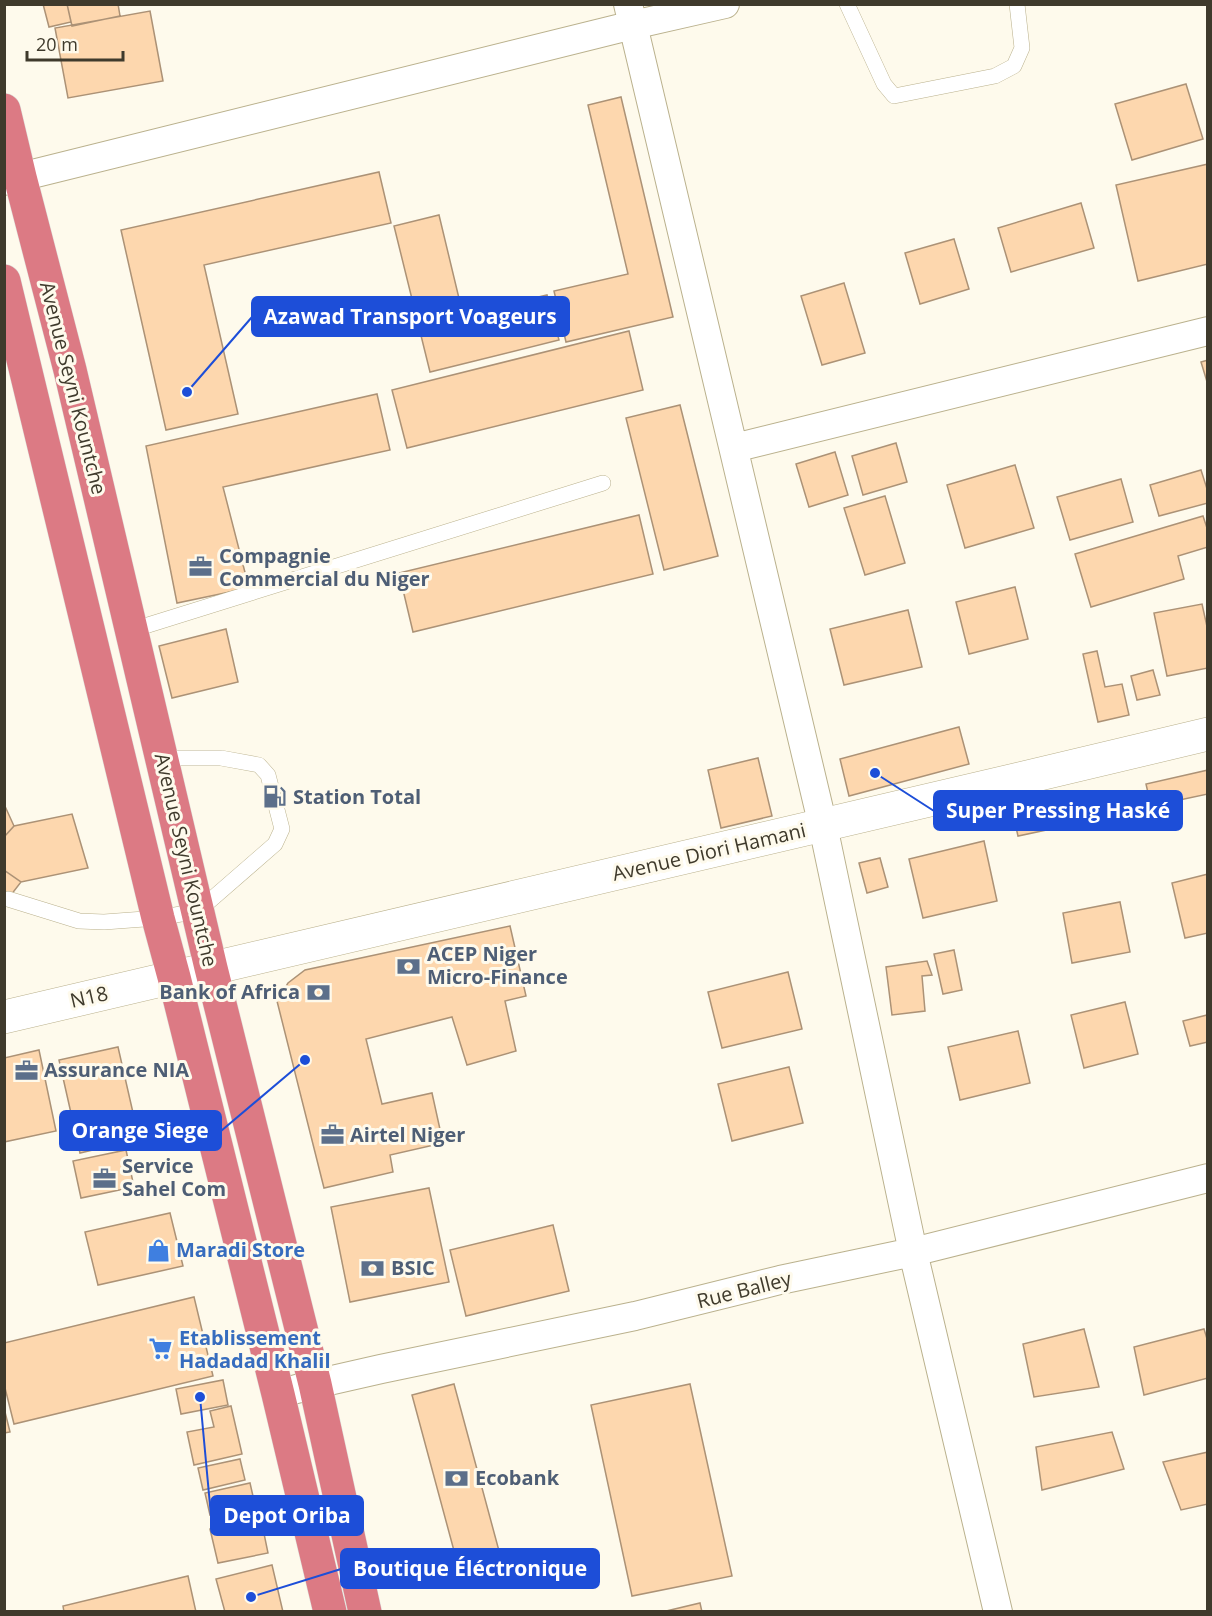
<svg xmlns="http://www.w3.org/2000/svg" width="1212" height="1616" viewBox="0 0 1212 1616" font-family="'Open Sans',sans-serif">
<rect width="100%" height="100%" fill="#fefaec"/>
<path fill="#fdd7ae" stroke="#ac9276" stroke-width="1.5" d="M43 4H67L71 22 49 27Z
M67 4H118L120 16 72 26Z
M150 11 163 81 68 98 55 28Z
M1186 84 1203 139 1132 160 1115 104Z
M621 97 673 317 566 342 554 291 628 274 588 105Z
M1208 164V264L1138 281 1116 185Z
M379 172 391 223 204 265 238 414 166 430 121 230Z
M1081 203 1094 248 1011 272 998 228Z
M439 215 463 315 547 295 559 340 430 372 394 226Z
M954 239 969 289 920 304 905 253Z
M844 283 865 353 822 365 801 296Z
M629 331 643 390 407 448 392 390Z
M1208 360V385L1201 362Z
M377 394 390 450 223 487 249 588 177 603 146 446Z
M680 405 718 556 664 570 626 418Z
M896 443 907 482 863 495 852 456Z
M835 452 848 495 809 507 796 464Z
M1015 465 1034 528 965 548 947 485Z
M1201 470 1208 492V503L1159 516 1150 485Z
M1121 479 1133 522 1070 540 1057 497Z
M885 496 905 563 865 575 844 508Z
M639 515 653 574 413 632 399 573Z
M1203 516 1208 531V547L1178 556 1184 579 1091 607 1075 554Z
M1015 587 1028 639 969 654 956 602Z
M1202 604 1208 631V668L1167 676 1154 613Z
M908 610 922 667 844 685 830 629Z
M226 629 238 682 172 698 159 646Z
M1097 651 1105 687 1122 684 1129 715 1098 722 1083 654Z
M1153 670 1160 695 1137 700 1131 676Z
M959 727 969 764 849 796 840 759Z
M758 758 772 816 721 828 708 770Z
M1208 770V794L1151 806 1146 784Z
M1117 792 1122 814 1018 836 1013 814Z
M4 804 14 826 4 837Z
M72 814 88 868 21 882 4 870V837L14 826Z
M984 841 997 901 923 918 909 859Z
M880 858 888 887 867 893 859 863Z
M4 870 21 882 4 904Z
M1208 874V933L1185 938 1172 883Z
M1120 902 1130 952 1072 963 1063 913Z
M510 926 526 996 505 1001 516 1051 467 1065 452 1017 366 1039 382 1104 432 1093 443 1143 390 1155 393 1172 324 1188 277 1001 288 983 305 970Z
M954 950 962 990 943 994 934 954Z
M927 961 932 975 922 976 925 1011 892 1015 886 967Z
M788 972 802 1029 722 1048 708 992Z
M1125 1002 1138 1054 1084 1068 1071 1015Z
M1207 1015 1208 1042 1190 1046 1183 1021Z
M1018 1031 1030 1083 960 1100 948 1047Z
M118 1047 139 1139 80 1153 59 1060Z
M39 1050 56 1131 4 1142V1058Z
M789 1067 803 1123 732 1141 718 1084Z
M126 1150 134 1187 81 1198 73 1161Z
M429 1188 449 1282 350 1302 331 1207Z
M170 1213 183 1266 98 1285 85 1232Z
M553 1225 569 1291 466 1316 450 1250Z
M194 1297 213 1376 14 1424 4 1384V1343Z
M1084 1329 1099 1387 1034 1397 1023 1344Z
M1204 1329 1208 1342V1378L1144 1395 1134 1347Z
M223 1380 228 1405 181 1414 176 1389Z
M454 1384 502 1562 460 1573 412 1395Z
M690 1384 732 1576 632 1596 591 1405Z
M231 1406 242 1454 194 1465 187 1432 214 1427 210 1411Z
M4 1408 10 1432 4 1433Z
M1112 1432 1124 1469 1042 1490 1036 1447Z
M1208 1452V1504L1181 1510 1163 1462Z
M240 1459 245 1480 203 1490 198 1468Z
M250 1483 255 1505 210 1515 205 1493Z
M261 1519 268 1553 218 1563 210 1529Z
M272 1565 283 1612H225L216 1579Z
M188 1576 196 1612H64L63 1606Z
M700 1603 702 1612H662Z"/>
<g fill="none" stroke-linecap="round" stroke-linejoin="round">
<defs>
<path id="lane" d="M847 4 884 84 894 96 995 76 1014 66 1022 48 1017 4
M132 630 603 483
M8 899 79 921 104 922 158 918 198 911 275 844 282 829 268 775 259 765 221 758H162"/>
<path id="street" d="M628 4 823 826 913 1252 998 1612
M4 181 633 25 725 4
M734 448 1208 331
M278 1394 315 1384 381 1369 635 1316 780 1280 913 1252 1208 1178"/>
<path id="secondary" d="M4 1017C405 922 807 830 1208 734"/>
<path id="highway" d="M4 110 20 177 70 370 211 968 315 1384 365 1612
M4 281 158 918 174 977 278 1394 330 1612"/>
</defs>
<use href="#lane" stroke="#bab18d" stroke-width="16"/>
<use href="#street" stroke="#bab18d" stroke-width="30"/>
<use href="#secondary" stroke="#bab18d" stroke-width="34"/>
<use href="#highway" stroke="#dcdcd9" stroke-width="34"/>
<use href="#lane" stroke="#fff" stroke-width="15"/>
<use href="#street" stroke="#fff" stroke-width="28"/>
<use href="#secondary" stroke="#fff" stroke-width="33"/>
<use href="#highway" stroke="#dc7a84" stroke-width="33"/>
</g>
<defs>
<symbol id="office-bare" viewBox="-9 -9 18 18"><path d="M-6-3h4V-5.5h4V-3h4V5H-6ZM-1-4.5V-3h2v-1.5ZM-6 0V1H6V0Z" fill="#5c6f8a" stroke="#fefaec" stroke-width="2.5" paint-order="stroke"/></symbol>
<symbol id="fuel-bare" viewBox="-9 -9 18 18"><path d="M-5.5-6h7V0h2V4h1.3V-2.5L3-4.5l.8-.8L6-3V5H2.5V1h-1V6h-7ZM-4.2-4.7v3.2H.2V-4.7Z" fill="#5c6f8a" stroke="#fefaec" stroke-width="2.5" paint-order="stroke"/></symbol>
<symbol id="bank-bare" viewBox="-9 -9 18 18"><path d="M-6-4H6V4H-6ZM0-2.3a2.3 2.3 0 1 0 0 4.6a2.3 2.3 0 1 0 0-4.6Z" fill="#5c6f8a" stroke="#fefaec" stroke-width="2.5" paint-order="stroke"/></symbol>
<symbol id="shop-bare" viewBox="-9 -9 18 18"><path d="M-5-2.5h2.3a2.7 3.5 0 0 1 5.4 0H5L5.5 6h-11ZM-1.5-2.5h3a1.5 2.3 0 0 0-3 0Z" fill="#3f7fe0" stroke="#fefaec" stroke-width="2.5" paint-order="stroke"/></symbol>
<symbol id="supermarket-bare" viewBox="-9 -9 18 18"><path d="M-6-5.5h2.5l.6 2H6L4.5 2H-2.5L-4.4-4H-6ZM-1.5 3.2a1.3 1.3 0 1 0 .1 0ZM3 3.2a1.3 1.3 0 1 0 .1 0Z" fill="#3f7fe0" stroke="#fefaec" stroke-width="2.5" paint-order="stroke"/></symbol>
</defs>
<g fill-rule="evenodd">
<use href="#office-bare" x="184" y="550" width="33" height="33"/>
<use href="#fuel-bare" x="258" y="780" width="33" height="33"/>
<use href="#bank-bare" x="392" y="950" width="33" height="33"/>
<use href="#bank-bare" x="302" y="976" width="33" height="33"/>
<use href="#office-bare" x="10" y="1054" width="33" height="33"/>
<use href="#office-bare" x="316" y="1118" width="33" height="33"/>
<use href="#office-bare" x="88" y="1162" width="33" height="33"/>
<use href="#shop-bare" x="142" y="1234" width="33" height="33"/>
<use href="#bank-bare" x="356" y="1252" width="33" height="33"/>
<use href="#supermarket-bare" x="144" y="1332" width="33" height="33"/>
<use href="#bank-bare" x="440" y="1462" width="33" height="33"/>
</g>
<g text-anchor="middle" stroke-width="6" stroke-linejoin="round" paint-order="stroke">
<g font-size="20" fill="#3f3a2c" stroke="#fefaec">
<text transform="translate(73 388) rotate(76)" y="7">Avenue Seyni Kountche</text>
<text transform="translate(709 852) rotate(-13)" y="7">Avenue Diori Hamani</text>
<text transform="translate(186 860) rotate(77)" y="7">Avenue Seyni Kountche</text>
<text transform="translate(89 997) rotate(-13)" y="7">N18</text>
<text transform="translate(744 1290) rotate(-14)" y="7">Rue Balley</text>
</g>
<g font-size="20" font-weight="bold" fill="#4e5e75" stroke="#fefaec" text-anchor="start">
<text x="219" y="563">Compagnie<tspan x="219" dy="23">Commercial du Niger</tspan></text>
<text x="293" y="804">Station Total</text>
<text x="427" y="961">ACEP Niger<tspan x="427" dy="23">Micro-Finance</tspan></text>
<text x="300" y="999" text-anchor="end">Bank of Africa</text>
<text x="44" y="1077">Assurance NIA</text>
<text x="350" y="1142">Airtel Niger</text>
<text x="122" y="1173">Service<tspan x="122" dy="23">Sahel Com</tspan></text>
<text x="391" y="1275">BSIC</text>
<text x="475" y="1485">Ecobank</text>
</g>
<g font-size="20" font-weight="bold" fill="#366cbe" stroke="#fefaec" text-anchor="start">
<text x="176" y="1257">Maradi Store</text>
<text x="179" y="1345">Etablissement<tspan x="179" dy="23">Hadadad Khalil</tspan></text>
</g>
</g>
<path fill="none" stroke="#1d4ed8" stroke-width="2" d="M187 392L252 317M875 773L934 811M305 1060L221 1131M200 1397L211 1516M251 1597L341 1569"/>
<g fill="#1d4ed8" stroke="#fefaec" stroke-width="2">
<circle cx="187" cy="392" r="6"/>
<circle cx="875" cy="773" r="6"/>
<circle cx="305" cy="1060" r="6"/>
<circle cx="200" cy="1397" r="6"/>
<circle cx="251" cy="1597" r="6"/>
</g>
<g fill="#1d4ed8" stroke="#1d4ed8" stroke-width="2">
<rect x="252" y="297" width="317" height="39" rx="6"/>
<rect x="934" y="791" width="248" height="39" rx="6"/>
<rect x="60" y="1111" width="161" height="39" rx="6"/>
<rect x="211" y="1496" width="152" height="39" rx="6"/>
<rect x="341" y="1549" width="258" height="39" rx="6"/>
</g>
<g font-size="21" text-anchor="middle" font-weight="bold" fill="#fff">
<text x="410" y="324">Azawad Transport Voageurs</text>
<text x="1058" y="818">Super Pressing Haské</text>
<text x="140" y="1138">Orange Siege</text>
<text x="287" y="1523">Depot Oriba</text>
<text x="470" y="1576">Boutique Éléctronique</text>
</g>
<rect width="1212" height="1616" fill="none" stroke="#3f3a2c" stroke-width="12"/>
<path d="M27 51v9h96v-9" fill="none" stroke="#3f3a2c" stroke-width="3"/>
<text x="36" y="51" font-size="18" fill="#3f3a2c" stroke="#fefaec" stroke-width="4.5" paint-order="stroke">20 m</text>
</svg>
